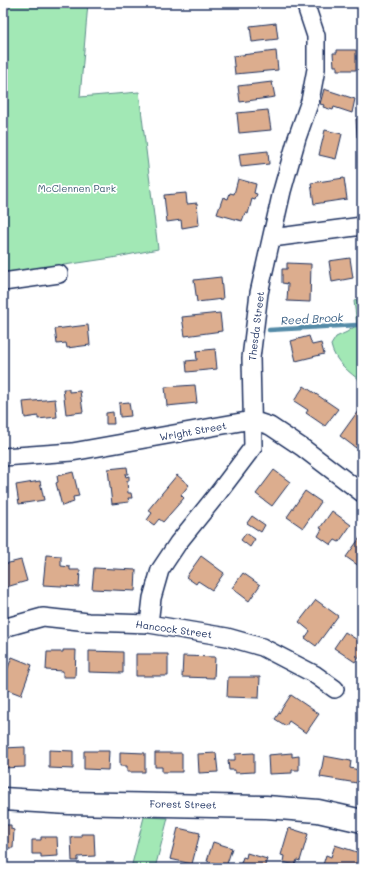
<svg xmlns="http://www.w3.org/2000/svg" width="365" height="871" viewBox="0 0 365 871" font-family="Mali,sans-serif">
<rect width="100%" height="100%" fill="#fff"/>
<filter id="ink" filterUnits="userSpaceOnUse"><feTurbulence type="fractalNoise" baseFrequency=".025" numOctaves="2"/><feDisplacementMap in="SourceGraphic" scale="8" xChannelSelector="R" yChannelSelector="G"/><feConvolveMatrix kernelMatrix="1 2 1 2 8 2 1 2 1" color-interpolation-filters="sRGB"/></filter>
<g filter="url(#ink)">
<path fill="#a2e8b5" stroke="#5e8c8a" d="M3 3H88L80 97 139 92 158 249 112 258 3 274Z
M362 298V382C350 373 334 361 331 345L336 337 347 332 357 325 354 301Z
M144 817 168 818 155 868H131Z"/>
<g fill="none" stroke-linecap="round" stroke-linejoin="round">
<path stroke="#538aa7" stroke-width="4.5" d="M269 330 357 325"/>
</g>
<path fill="#dcad8e" stroke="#1b2f5e" d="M276 23 278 39 252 42 250 26Z
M337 50H356V70H337V66H334L333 53H337Z
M276 51 278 70 235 74 233 56Z
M272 82 275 97 240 102 238 86Z
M324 89 355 99 352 113 334 107 333 110 323 107 324 105 320 104Z
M268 110 271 130 239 133 237 113Z
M362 118V137H357L356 119Z
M325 130 342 134 336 159 319 155Z
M268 151 269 164 241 167 239 154Z
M344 178 347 199 314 204 311 183Z
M238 179 256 184 254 193 257 194 255 200 252 199 248 214 245 213 242 221 217 214 223 197 228 199 230 193 234 194Z
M186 193 187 204 197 203 199 225 182 228 181 220 167 222 164 195Z
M350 258 353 278 332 282 329 261Z
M287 263 311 264 310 302 287 301 288 284 282 283V269H287Z
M221 277 223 299 197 302 194 280Z
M220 313 222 331 185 336 182 317Z
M88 325 90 345 67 348 66 343 57 344 55 329Z
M309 336 312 345 321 343 324 354 296 361 291 341Z
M215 349 217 369 187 372 186 361 197 360 196 351Z
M195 385 197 403 167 406 165 387Z
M304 386 338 409 325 426 306 413 308 410 294 401Z
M63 389H69V392L80 391 83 412 66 414Z
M55 399 57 417 38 419V416L25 418 23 402Z
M129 402 131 416 120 417 119 403Z
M358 411 362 414V440L356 448 340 436Z
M113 412 114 424H106V413Z
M127 467 128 474H125L126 477 129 476V481H127L128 493H131L132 498H128L129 502 112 504 108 469Z
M274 470 290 482 272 506 256 494Z
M73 472 79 496 73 497 74 502 62 506 56 483 58 482 57 476Z
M177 475 189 485 181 495 184 498 163 522 159 519 154 525 147 520 152 513 148 510Z
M40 481 44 500 19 504 16 485Z
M305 491 321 502 303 528 287 517Z
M332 511 351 525 339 542 335 540 331 545 318 536 322 529 320 528Z
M252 516 265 525 261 532 247 523Z
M246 533 255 539 250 547 241 540Z
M362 535V562L359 566 346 557Z
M46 555 61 556V566L70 567V570H80L79 587 43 585Z
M3 556 5 564 21 560 27 581 3 588Z
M201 556 224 573 212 590 198 581 196 584 186 577Z
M94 568 136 570 135 591 92 589Z
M243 573 260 585 249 601 232 588Z
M316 600 338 616 316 646 305 638 310 631 299 622Z
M345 632 362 643V652L355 662 334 648Z
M63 650H76L75 677H63V671L46 670 47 652H63Z
M89 651 123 652V673L89 672Z
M136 654H168V676H136Z
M183 656 215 657 214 678 182 677Z
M12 657 32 665 21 695 3 688V681Z
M228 677H260L259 698 227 697Z
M291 695 319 714 306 733 289 721 286 726 275 719Z
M25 747V767L3 768V748Z
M49 750 73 751V769L49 768Z
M84 751H109L108 770 84 769Z
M120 752 145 753V772H127V766H120Z
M155 753H182V772H162V767H155Z
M216 753 218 772 199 773 198 754Z
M254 753V772L235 773V770H229L228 760H235V754Z
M292 753V757L299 756V770H292V773L269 774 268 755Z
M324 756 351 761 350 768 359 770 357 783 320 777Z
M3 825H11V829L14 830 13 848H3Z
M178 828 200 833 192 864 170 859Z
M289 828 308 834 300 861 297 860 295 865 283 862 284 856 281 855Z
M81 834H94L95 856 78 857V861H72L71 837H81Z
M41 837H57L58 856 41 857V854H32V840H41Z
M213 842 232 848 226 867 207 861Z
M335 845 360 853 355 868H347L340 866 339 868H322L326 855 331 857Z
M247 853 267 859 264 868H242V867L240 866 243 857 246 858Z"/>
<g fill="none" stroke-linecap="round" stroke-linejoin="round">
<defs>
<path id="street" d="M272 238 362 226
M3 282 59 274
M3 457 72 452 252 420 270 426 303 448 362 493
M149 624 152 598 160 570 178 543 219 492 253 447 251 358 259 293 282 191 297 138 310 101 316 69V36L305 3
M3 631 7 627 43 617 88 622 149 624 227 637 262 647 314 674 335 689"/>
<path id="secondary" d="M3 799 69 803 266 807 318 811 362 821"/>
</defs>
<use href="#street" stroke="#1b2f5e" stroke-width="20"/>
<use href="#secondary" stroke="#1b2f5e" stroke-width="25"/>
<use href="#street" stroke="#fff" stroke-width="17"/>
<use href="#secondary" stroke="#fff" stroke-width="22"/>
</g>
</g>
<g text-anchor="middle" stroke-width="3.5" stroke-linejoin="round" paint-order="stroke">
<g font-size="10" fill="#3d5d74" stroke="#fff">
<text x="77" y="192">McClennen Park</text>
</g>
<g font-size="10" fill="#1b2f5e" stroke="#fff">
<text transform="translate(256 326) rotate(-83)" y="4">Thesda Street</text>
<text transform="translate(193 431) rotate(-10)" y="4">Wright Street</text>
<text transform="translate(174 629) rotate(8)" y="4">Hancock Street</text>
<text transform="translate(183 804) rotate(1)" y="4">Forest Street</text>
</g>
<g font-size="11" font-style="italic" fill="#375d82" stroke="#fff">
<text transform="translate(312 319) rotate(-3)" y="4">Reed Brook</text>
</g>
</g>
<rect width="365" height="871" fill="none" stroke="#fff" stroke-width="16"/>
<rect x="8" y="8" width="349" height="855" fill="none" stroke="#1b2f5e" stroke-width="1.5" filter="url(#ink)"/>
</svg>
